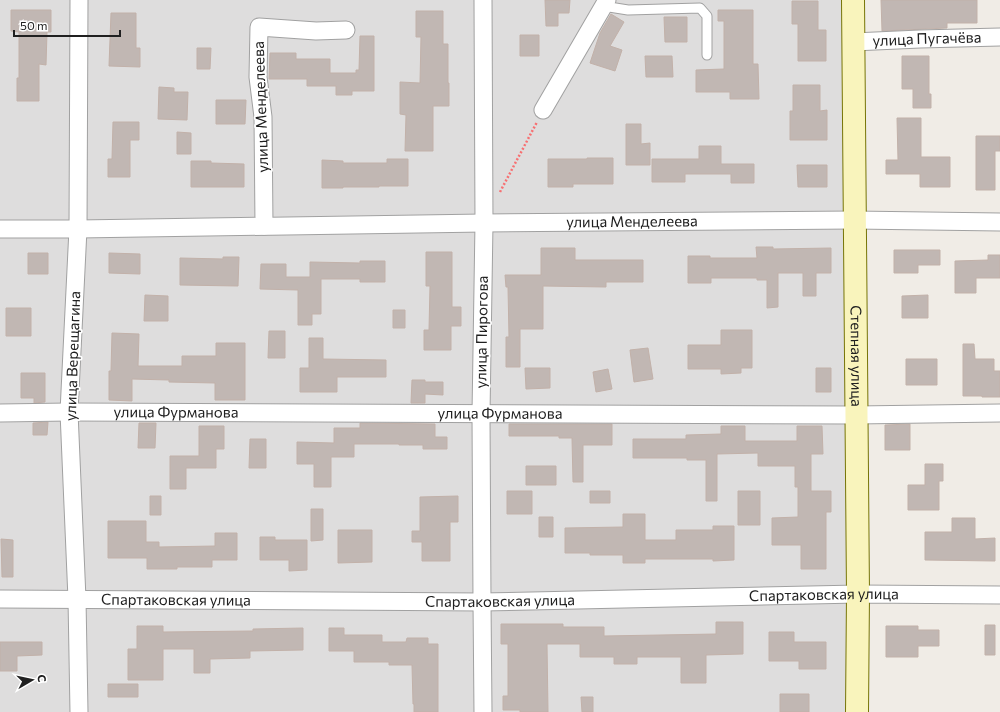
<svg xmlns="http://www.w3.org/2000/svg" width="1000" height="712" viewBox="0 0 1000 712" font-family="Commissioner,sans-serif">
<rect width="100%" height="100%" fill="#f0ece6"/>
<path fill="#dedddd" d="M0 0H853L857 712H0Z"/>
<path fill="#c1b7b3" stroke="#c2b1a9" d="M545 0H570L569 13H558V26H546Z
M881 0H977V23H947V28L882 31Z
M792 1H818V30H826V61H798V24H792Z
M11 10H51V32H47L46 65 39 64V101H17V78H19V32L11 31Z
M718 10H753V64H758L759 99H730V92H696V70L724 69V21H718Z
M416 11H443V44H448V83H449V106H433V151H405L406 115 400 114V82L420 83 421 37H416Z
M111 13H136V48H140V67L109 66Z
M611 14 624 22 610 46 622 50 615 71 590 63 600 33Z
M664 17H687V42H665Z
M520 35H539V56H520Z
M360 36H374V91H352V95H336V86H307V79H269L270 53H296V59H330V73H356V70H359Z
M197 48H211L210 69H197Z
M645 56H672L673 77H646Z
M902 56H929V94H931V108H913V89H902Z
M793 85H820V111L827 110V140H790V111H793Z
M159 87 174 88V92H188L187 120 158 119Z
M216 100H246L245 124H216Z
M897 118H921V157H950V187H920V174H886V160H898Z
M113 122H139V140H130V177H108V159H112Z
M626 124H641V144L650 143V165H626Z
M177 132 191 133V154H177Z
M976 136H1000V151H995V190H976Z
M699 146H721V164H754V183H731V174H685V182H652V159H699Z
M587 158H613V184H573V187H548V159H587Z
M387 159H408V186H379V187H343V188H322V160L343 161V163H387Z
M191 161H211V163L244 164V187H191Z
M797 165H827V187H798Z
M756 247H773V249L831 248V273H816V296H803V273H778V307L767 308V280H757V278H711V283H688V256H710V258H757Z
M541 248H575V260H643V282H606V287L543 286V329H520V367H506V337H509L508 287H506L505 275H541Z
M894 250H940V265H918V273H894Z
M426 252H452V307H461V326H451V350H424V330H429L430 286H426Z
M28 253H48V274H28Z
M109 253 140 254V274L109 273Z
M988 255H1000V278H976V293H955V261L988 260Z
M223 257H239L238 286 180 285V258L223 259Z
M360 261H385V282H360V279H321V314H312V325H298V290L260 289 261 264H286V277H310V262L360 263Z
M145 295 168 296V321H144Z
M928 295V318H902V296Z
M6 308H31V336H6Z
M393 310H405V328H393Z
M721 330H752V368H741V373L721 374V369H688V345H721Z
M269 331H285V358H268Z
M112 333 139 334 138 366H182V356H216V343H245V400H215V383L169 382V380L132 379V401L109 400V371H111Z
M309 338H323V359L386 360V377H337V392H300V368H309Z
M963 344H974L975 359H994V371H1000V397H982V396H963Z
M648 348 653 379 634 382 630 350Z
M906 359H937V385H906Z
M525 368H550V388L526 389Z
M816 368H831V392H816Z
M608 369 612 389 596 392 593 372Z
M21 373H45V402L34 403V398H21Z
M412 380H425V382H443V395L425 394V403H411Z
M48 422 47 435H33V423Z
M139 423H156L155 448H138Z
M360 423 435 424V437H447V449H423V445H399V444H354V457H331V487H314V464H297V442L334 443V428H360Z
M509 424H612V445H583V482H573L572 438H559V436H509Z
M910 424V450H885V425Z
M199 426H224V449H216V468H186V489H170V456H199Z
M721 426H745V441H797V426H822L823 454H811V491H831V512H826V569H801V545H772V518L798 517V487H795V466H758V453L717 454V501H706V460H687V458H633V439H686V435L721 434Z
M250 439H266V468H249Z
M925 464H943V481H939V510H908V485H925Z
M526 466H556V485H526Z
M507 491H532V514H507Z
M590 491H610V503H590Z
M738 491H760V525H738Z
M150 496H161V515H150Z
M458 496V522H450V561H422V542H412V531H420V497Z
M311 509H323V540L311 541Z
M623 514H645V540H676V530H713V526H734V560L713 561V559H645V563H623V555H590V553H565V528L623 527Z
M539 517H553V537H539Z
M952 518H975V539L995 538V561L925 560V532H952Z
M108 521H146V542H159V547L215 546V533H237V560H212V567H177V569H147V558H108Z
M338 530H372V562L338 563Z
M260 537H275V540H307V570L289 571V560H260Z
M1 539 13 540V577H2Z
M716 622H743V654L706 655V683H681V657H637V664H614V657H580V644H547L548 712H520V710H503V696H508V644H501V624H563V627H604V636L716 634Z
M985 625H995V655H985Z
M137 626H163V632L253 631V629L303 628V650L250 651V658L210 659V673H194V649H163V680H128V649H137Z
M886 626H918V630H939V646H918V657H886Z
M329 628H344V635H382V642H406L407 638H428V644H438V712H414V704H413L412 665H389V662H354V651H329Z
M769 632H794V642H826V669H799V661H769Z
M0 642H42V655L17 656V671H0Z
M108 684H138V697H108Z
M780 694H809V712H780Z
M581 697H593V712H582Z"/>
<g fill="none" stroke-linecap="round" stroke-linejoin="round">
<defs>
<path id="service" d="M603 6 628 10 700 8 707 16V55"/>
<g id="minor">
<path d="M79 0 78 229 69 412 77 599 79 712"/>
<path d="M483 0 484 223 481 414 482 602 483 712"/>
<path id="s1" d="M853 42 920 39 1000 37"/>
<path d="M543 110 607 0"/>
<path d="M264 226 263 117 258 77 259 27 316 31 346 30"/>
<path id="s2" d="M0 229H78L484 223 854 220 1000 222"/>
<path id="s3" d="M0 413 69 412 856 415 1000 413"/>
<path id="s4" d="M0 599 482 602 858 594 1000 595"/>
</g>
<g id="secondary">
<path id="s5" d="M853 0 858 594 857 712"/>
</g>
</defs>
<use href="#service" stroke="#a1a1a1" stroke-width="11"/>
<use href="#minor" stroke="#a1a1a1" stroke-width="19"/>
<use href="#secondary" stroke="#777507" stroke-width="24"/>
<path stroke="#f77072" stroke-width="2.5" stroke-dasharray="2 2" stroke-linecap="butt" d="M500 192 537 122"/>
<use href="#service" stroke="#fff" stroke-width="9"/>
<use href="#minor" stroke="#fff" stroke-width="17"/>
<use href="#secondary" stroke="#f9f4bc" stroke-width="22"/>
</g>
<g text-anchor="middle" stroke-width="3.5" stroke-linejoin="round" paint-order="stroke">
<g font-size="15" fill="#202020" stroke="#fff">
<text dy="5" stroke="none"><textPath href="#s1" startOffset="74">улица Пугачёва</textPath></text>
<text transform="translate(261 107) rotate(-92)" y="5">улица Менделеева</text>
<text dy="5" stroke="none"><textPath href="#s2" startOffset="632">улица Менделеева</textPath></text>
<text transform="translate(482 332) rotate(-89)" y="5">улица Пирогова</text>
<text transform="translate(73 356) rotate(-88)" y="5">улица Верещагина</text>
<text dy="5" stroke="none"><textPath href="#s5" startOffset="356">Степная улица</textPath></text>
<text dy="5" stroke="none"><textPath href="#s3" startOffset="176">улица Фурманова</textPath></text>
<text dy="5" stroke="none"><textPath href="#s3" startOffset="500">улица Фурманова</textPath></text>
<text dy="5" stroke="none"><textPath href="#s4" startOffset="824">Спартаковская улица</textPath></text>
<text dy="5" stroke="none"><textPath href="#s4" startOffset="176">Спартаковская улица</textPath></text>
<text dy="5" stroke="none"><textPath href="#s4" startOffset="500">Спартаковская улица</textPath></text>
</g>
</g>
<g transform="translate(32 680) rotate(81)" stroke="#ffffff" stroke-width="3" paint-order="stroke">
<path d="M0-3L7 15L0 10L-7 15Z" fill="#202020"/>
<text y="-6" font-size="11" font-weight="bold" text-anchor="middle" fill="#202020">С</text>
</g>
<path d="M14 30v6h106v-6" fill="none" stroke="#202020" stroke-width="2"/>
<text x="20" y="30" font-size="12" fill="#202020" stroke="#ffffff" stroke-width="3" paint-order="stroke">50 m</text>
</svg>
